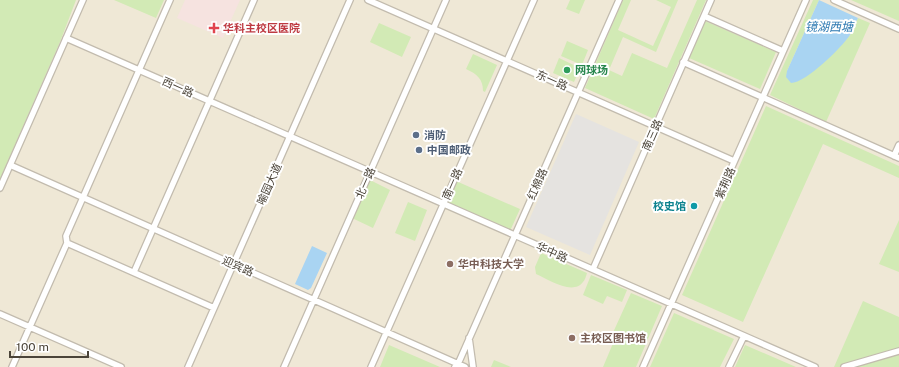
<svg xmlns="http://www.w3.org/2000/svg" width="899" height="367" viewBox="0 0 899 367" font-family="'Public Sans','Noto Sans SC',sans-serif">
<rect width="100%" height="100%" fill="#f6f3ec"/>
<path fill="#efe8d6" d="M0 0H899V367H0Z"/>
<path fill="#f6e3e0" d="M185 0H240L223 38 177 18Z"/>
<path fill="#d2eab5" d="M0 0H76L60 42 0 179Z
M114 0H164L156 18Z
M570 0H585L579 14 566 9Z
M623 0H631L618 30 653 46 671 7 656 0H678L656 52 623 37 609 70 622 76 632 53 667 68 697 0H706L654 119 585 88Z
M813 0H819L787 71 842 44 850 35 858 18 870 23 826 122 770 95Z
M851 0H899V21Z
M705 21 776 52 760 89 689 58Z
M379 23 411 37 402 57 370 42Z
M567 41 588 50 582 65 561 56Z
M473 54 497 65 485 92 483 91C483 79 477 74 466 69Z
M559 58 580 68 574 82 553 73Z
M766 106 899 166V178L823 144 743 322 682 295Z
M370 180 390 190 373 228 352 218Z
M456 181 520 209 510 231 447 203Z
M408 202 427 210 415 241 395 233Z
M899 220V272L879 264Z
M541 253 587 273C586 276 585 280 583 282 573 296 547 279 536 274L535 267Z
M591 275 627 290 622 302 607 296 603 304 583 295Z
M631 293 662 306 636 367H603L614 341 611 337Z
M863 301 899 317V367H834Z
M674 313 734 339 720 367H650Z
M389 345 440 367H380Z
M745 345 796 367H735Z
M494 360 511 367H491Z"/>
<path fill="#e5e3e0" d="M576 114 639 142 590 255 526 227Z"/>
<path fill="#a9d4f2" d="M819 0 858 18C855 23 853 30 850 35 842 47 806 83 791 83L786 77 787 71Z
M312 246 327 253 311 288 308 290 295 284Z"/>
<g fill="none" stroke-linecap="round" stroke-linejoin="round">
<defs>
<path id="minor" d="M368 0 734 161
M834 0 899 29
M704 16 783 51
M66 38 815 367
M683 62 899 158
M894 156 899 145
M10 165 465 367
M0 188 83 0
M67 243 214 308
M593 269 711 0
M134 272 254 0
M0 314 121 367
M469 338 473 367
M12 367 67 243 66 236 170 0
M188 367 350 0
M284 367 446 0
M371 367 534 0
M455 367 458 364 619 0
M643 367 806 0
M729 367 744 336
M844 367 899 351"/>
</defs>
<use href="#minor" stroke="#c2bbae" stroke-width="8"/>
<use href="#minor" stroke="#fff" stroke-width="5.5"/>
</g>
<path fill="#e0444e" stroke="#fff" stroke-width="1.5" d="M212 22h4v4h4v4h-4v4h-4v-4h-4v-4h4z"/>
<circle fill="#2e9e5b" stroke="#fff" stroke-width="1.5" cx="567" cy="70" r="4"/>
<g fill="#5c6f8a" stroke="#fff" stroke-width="1.5">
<circle cx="416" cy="135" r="4"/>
<circle cx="419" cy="150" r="4"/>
</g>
<circle fill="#0f9aa8" stroke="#fff" stroke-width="1.5" cx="694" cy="206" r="4"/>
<g fill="#8d6e63" stroke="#fff" stroke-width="1.5">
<circle cx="450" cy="264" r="4"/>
<circle cx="572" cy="338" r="4"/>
</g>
<g text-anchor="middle" stroke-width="4" stroke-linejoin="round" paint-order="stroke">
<g font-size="11" font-weight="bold" fill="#be3a42" stroke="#fff" text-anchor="start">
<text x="223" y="32">华科主校区医院</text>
</g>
<g font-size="11" font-weight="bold" fill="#27864d" stroke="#fff" text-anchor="start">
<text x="575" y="74">网球场</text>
</g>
<g font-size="11" fill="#4b4439" stroke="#fff">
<text transform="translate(552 80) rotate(24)" y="4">东一路</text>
<text transform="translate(178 87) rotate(24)" y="4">西一路</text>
<text transform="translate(652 135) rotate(-66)" y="4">南三路</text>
<text transform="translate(365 183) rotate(-66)" y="4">北一路</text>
<text transform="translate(725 183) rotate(-66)" y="4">紫荆路</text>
<text transform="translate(269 184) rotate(-66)" y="4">喻园大道</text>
<text transform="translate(452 184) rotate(-66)" y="4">南一路</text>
<text transform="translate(537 184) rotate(-66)" y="4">红棉路</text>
<text transform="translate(552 252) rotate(24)" y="4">华中路</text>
<text transform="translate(238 266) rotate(24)" y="4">迎宾路</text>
</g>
<g font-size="11" font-weight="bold" fill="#4e5e75" stroke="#fff" text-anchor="start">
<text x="424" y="139">消防</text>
<text x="427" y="154">中国邮政</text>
</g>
<g font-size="11" font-weight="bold" fill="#0d838f" stroke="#fff" text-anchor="end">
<text x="686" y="210">校史馆</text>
</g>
<g font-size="11" font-weight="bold" fill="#785e54" stroke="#fff" text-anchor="start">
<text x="458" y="268">华中科技大学</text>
<text x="580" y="342">主校区图书馆</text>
</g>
<g font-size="12" font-style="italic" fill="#2e7ab2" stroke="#fff">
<text x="829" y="31">镜湖西塘</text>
</g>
</g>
<path d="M10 351v6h78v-6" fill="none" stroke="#4b4439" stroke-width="2"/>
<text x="16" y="351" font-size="12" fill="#4b4439" stroke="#ffffff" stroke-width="3" paint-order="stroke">100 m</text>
</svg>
